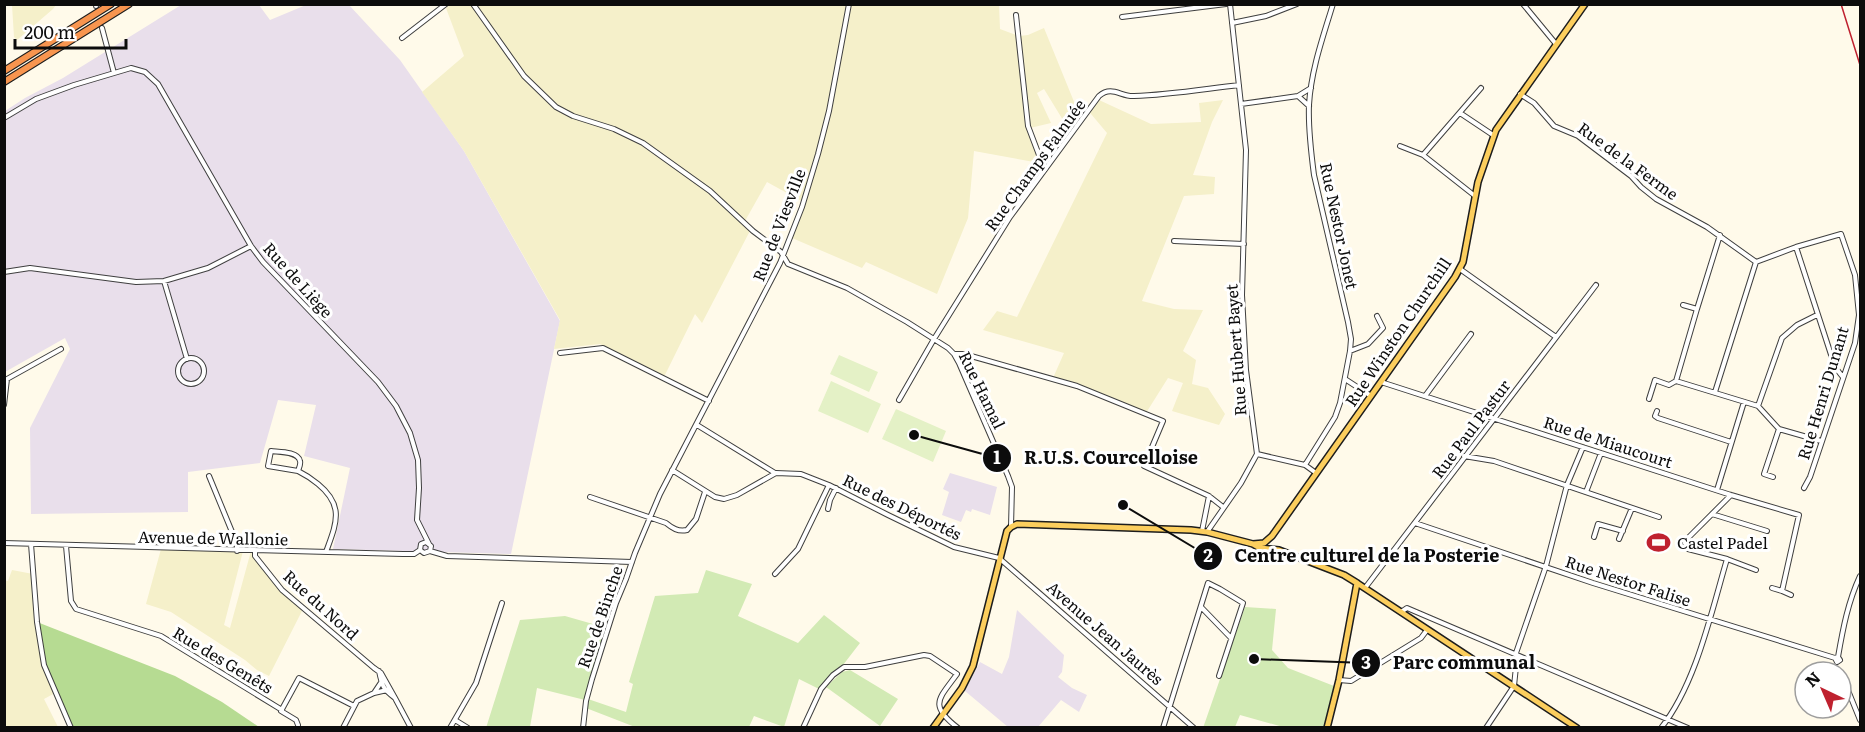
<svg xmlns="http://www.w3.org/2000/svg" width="1865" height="732" viewBox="0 0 1865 732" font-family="Literata,serif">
<rect width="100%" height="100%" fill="#fffaea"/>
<path fill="#e9dfeb" d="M181 5H259L270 20 306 5H349L400 60 464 151 560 321 511 554 333 549 350 468 304 456 316 405 278 400 260 463 188 472V512L31 514 30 428 70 349 65 338 5 372V111L25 98 63 78Z
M950 473 997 487 990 515 972 509 971 512 966 510 961 522 942 515 949 492 943 489Z
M1017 610 1064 655 1062 672 1058 677 1072 688 1087 695 1079 712 1061 700 1038 727H1008L965 691 980 662 1002 674 1009 657Z"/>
<path fill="#f5f0ca" d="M999 4 1000 29 1019 36 1028 35 1044 28 1079 114 1066 125 1044 89 1037 93 1051 123 1030 128 1045 164 974 151 968 218 937 294 866 262 862 268 792 238 805 203 767 182 745 221 752 227 702 323 695 314 664 377 600 344 554 349 560 320 464 151 422 92 464 56 446 8 449 5Z
M12 5V4L56 5 53 9 17 40 14 37Z
M1099 100 1151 124 1201 122 1199 103 1223 100 1212 122 1193 175 1215 177 1214 194 1184 196 1142 301 1174 309 1203 310 1183 351 1196 360 1192 384 1208 388 1225 414 1219 425 1172 411 1183 383 1168 378 1146 413 1053 378 1064 353 983 330 997 311 1017 317 1107 133 1086 108Z
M161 549 243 551 224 625 230 628 251 551 282 590 303 609 269 676 257 670 245 660 171 612 146 604Z
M12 570 33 574 37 622 55 693 44 699 58 727H5L4 580 8 581Z"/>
<path fill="#d2eab4" d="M706 570 752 584 738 616 798 643 824 615 860 643 843 665 819 689 799 679 784 727 754 716 749 727H635L586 708 588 699 626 712 633 684 629 682 655 596 698 593Z
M1245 607 1276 609 1272 650 1288 668 1334 686 1325 727H1283L1240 715 1235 727 1203 728Z
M565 616 607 628 589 683 585 700 537 688 530 727 486 728 520 620Z
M850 670 898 699 880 726 826 687 842 672Z"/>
<path fill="#b6db92" d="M37 622 175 676 222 702 259 727H71L44 665Z"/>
<path fill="#e4f1c6" d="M839 355 878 372 869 392 830 374Z
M831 381 881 404 868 433 818 411Z
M896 409 946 431 933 462 882 439Z"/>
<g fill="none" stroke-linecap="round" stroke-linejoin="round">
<path stroke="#dbd6c9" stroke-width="4" stroke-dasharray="4 2" stroke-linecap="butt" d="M96 6 102 28"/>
<defs>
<path id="minor" d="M96 4V6
M473 4 524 76 556 107 573 116 614 129 643 143 710 191 753 231 781 252 788 264 847 288 907 322 948 348 954 354 959 363 1008 476 1012 487 1011 527
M1230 4 1246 150 1242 295 1246 370 1257 454
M1523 4 1556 44
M1016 15 1028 126 1039 155 1042 171
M1122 17 1226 4
M1232 23 1266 16 1297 4
M102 28 114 73
M402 38 446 4
M1520 94 1534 103 1554 126 1578 136 1631 176 1641 187 1656 199 1707 227 1756 262
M1298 96 1311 88
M1241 104 1298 96 1309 106
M1460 113 1493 135
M4 118 36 99 74 85 131 68 145 72 158 84 251 246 263 262 378 382 396 406 410 433 418 460 419 488 417 520 429 544
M1400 146 1423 155 1475 196
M1423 155 1481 88
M1174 241 1244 244
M1796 247 1835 367 1842 376
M1460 269 1556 337
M4 272 30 268 136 282 164 281 208 268 251 246
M164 281 187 359
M1697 309 1720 235
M1350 351 1368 344 1383 328 1377 316
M560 353 603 348 709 401
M955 354H964L1077 386 1163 421 1144 466 1209 496 1223 507
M178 371a13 13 0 1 1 26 0a13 13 0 1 1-26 0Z
M1345 379 1371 396
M1676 381 1758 406 1779 429 1821 441
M1676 381 1697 309 1683 305
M1381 382 1731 495 1799 515 1782 591 1772 588
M1715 392 1756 262 1796 247 1841 234 1855 275 1859 315 1855 343 1810 477 1804 488
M1425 396 1471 334
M1649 399 1655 380 1669 385 1676 381
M899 400 934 339 1010 217 1099 96C1112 85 1121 97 1134 96 1169 95 1204 89 1239 85
M4 405 7 379 61 349
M1758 406 1782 338 1797 325 1817 315
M1657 411 1655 416 1658 418 1731 442
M697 425 775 473
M271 451C278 452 298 451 300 461 301 464 299 468 298 471L268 466Z
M1257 454 1305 465 1316 473
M1464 456 1494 461 1659 517
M1305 465 1335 417 1340 403 1350 351 1351 339 1348 322 1314 175C1311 152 1308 128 1309 105 1311 70 1323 37 1333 4
M672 470 715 497 724 499 737 495 776 473 801 474 829 485 888 515 954 547 999 558 1194 728
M298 471C306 475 312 479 318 484 345 506 336 524 326 552
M209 476 237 544V551
M1773 477 1764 474 1779 429
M1717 490 1744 402
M1586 492 1601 453
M1731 495 1689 537 1685 543 1688 549 1727 559 1756 570
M590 497 666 523C672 528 678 532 687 530L696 519 705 492
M828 509 830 500 836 488
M1712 514 1767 531
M1415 523 1593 583 1835 658 1837 662 1840 660 1838 657 1835 658
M1202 531 1209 496
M1207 532 1241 483 1257 454
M1594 537 1598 524 1623 531
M1619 539 1632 508
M4 543 403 554H414L420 550 421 544 426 542 431 546 430 551
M31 544 37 622 44 665 71 728
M66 546 71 601 76 609 161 636 282 710
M420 550 424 553 430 551 447 556 632 562
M255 551V556L282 590 374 668 381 673 395 698C383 689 382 686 379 671
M775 574 798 549 829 485
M1365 588 1596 285
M1782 591 1791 595
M1201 607 1231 638
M1401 612 1407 608 1688 728
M1838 657C1843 628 1848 602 1860 576
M1841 673 1860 720
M1339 680 1351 681 1421 638 1427 630
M374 693 382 681
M395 698 411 728
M455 720 468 728
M298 725 296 720 281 711 299 678 354 706
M343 728 357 701 374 693 387 690
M450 728 476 683 502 603
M583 728 586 701 592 679 616 603 626 579 635 553 660 494 780 263 802 207 818 154 829 111 849 4
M803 728 821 689 833 675 844 667H865L924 655 930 656 957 674C939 699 928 705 958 728
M1163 728 1208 583 1220 589 1243 603 1219 676
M1486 728 1514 686 1517 657 1516 653 1546 566 1567 485 1583 447
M1661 728C1696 684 1711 613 1727 559"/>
<path id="major" d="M1253 544 1264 543 1272 536 1455 277 1463 262 1478 182 1496 130 1585 4
M933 728 962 688 973 666 1007 531 1011 527 1017 524 1191 530 1207 532 1253 544 1260 548 1279 550 1344 575 1357 583 1577 728
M1327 728 1339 680 1357 583"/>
<path id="highway" d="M4 71 111 4
M4 82 129 4"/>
</defs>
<use href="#minor" stroke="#3f3f3f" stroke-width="6"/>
<use href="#major" stroke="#1d1d1d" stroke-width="8"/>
<use href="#highway" stroke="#1d1d1d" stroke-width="8"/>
<use href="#minor" stroke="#fff" stroke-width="4"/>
<use href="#major" stroke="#fcce5d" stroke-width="5"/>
<use href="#highway" stroke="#f8954f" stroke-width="6"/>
<path stroke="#bf212f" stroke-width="1.5" d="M1841 4 1860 65"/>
</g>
<defs>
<symbol id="stadium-bare" viewBox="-9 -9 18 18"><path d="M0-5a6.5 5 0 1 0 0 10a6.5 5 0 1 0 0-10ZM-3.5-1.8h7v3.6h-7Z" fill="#bf212f" stroke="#fff" stroke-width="2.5" paint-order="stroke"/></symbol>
</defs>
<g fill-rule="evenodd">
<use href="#stadium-bare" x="1642" y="526" width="33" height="33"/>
</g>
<g text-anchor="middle" stroke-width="6" stroke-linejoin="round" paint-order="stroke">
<g font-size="16" fill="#0c0c0c" stroke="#fff">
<text transform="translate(1628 161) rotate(36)" y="6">Rue de la Ferme</text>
<text transform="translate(1035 165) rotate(-54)" y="6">Rue Champs Falnuée</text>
<text transform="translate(779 225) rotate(-69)" y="6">Rue de Viesville</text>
<text transform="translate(1339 226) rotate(78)" y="6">Rue Nestor Jonet</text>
<text transform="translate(298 280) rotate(48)" y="6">Rue de Liège</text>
<text transform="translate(1398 332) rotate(-56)" y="6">Rue Winston Churchill</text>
<text transform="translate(1236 350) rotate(-94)" y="6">Rue Hubert Bayet</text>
<text transform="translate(982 390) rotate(64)" y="6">Rue Hamal</text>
<text transform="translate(1823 393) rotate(-73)" y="6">Rue Henri Dunant</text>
<text transform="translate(1471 429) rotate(-53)" y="6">Rue Paul Pastur</text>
<text transform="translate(1608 442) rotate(18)" y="6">Rue de Miaucourt</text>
<text transform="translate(902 507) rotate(26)" y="6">Rue des Déportés</text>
<text transform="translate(213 538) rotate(1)" y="6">Avenue de Wallonie</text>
<text transform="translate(1628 581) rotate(18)" y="6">Rue Nestor Falise</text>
<text transform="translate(321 605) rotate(42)" y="6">Rue du Nord</text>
<text transform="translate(600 617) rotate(-71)" y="6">Rue de Binche</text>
<text transform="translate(1105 633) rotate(41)" y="6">Avenue Jean Jaurès</text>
<text transform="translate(223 660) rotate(31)" y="6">Rue des Genêts</text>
</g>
<g font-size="16" fill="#0c0c0c" stroke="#fff" text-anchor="start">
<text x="1677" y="549">Castel Padel</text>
</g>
</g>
<path fill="none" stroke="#0c0c0c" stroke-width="2" d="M914 435L997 458M1123 505L1208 556M1254 659L1366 663"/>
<g fill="#0c0c0c" stroke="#fff" stroke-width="2">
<circle cx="914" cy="435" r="6"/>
<circle cx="1123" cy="505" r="6"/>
<circle cx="1254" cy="659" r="6"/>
<circle cx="997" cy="458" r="15"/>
<circle cx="1208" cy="556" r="15"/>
<circle cx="1366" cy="663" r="15"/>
</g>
<g font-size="18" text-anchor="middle" font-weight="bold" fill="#fff">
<text x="997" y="464">1</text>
<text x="1208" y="562">2</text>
<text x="1366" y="669">3</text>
</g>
<g font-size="18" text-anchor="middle" font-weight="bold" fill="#0c0c0c" stroke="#fff" stroke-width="6" stroke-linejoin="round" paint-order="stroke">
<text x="1111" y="464">R.U.S. Courcelloise</text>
<text x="1367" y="562">Centre culturel de la Posterie</text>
<text x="1464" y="669">Parc communal</text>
</g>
<rect width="1865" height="732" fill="none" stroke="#0c0c0c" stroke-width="12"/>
<g transform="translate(1823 690) rotate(316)"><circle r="28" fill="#ffffff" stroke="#9e9e9e" stroke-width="1.5"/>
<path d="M0-4.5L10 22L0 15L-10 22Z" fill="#bf212f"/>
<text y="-9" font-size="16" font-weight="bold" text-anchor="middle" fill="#0c0c0c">N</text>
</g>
<path d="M15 39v9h111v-9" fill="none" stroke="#0c0c0c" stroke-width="3"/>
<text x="24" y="39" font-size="18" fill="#0c0c0c" stroke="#ffffff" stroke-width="4.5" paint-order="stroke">200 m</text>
</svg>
